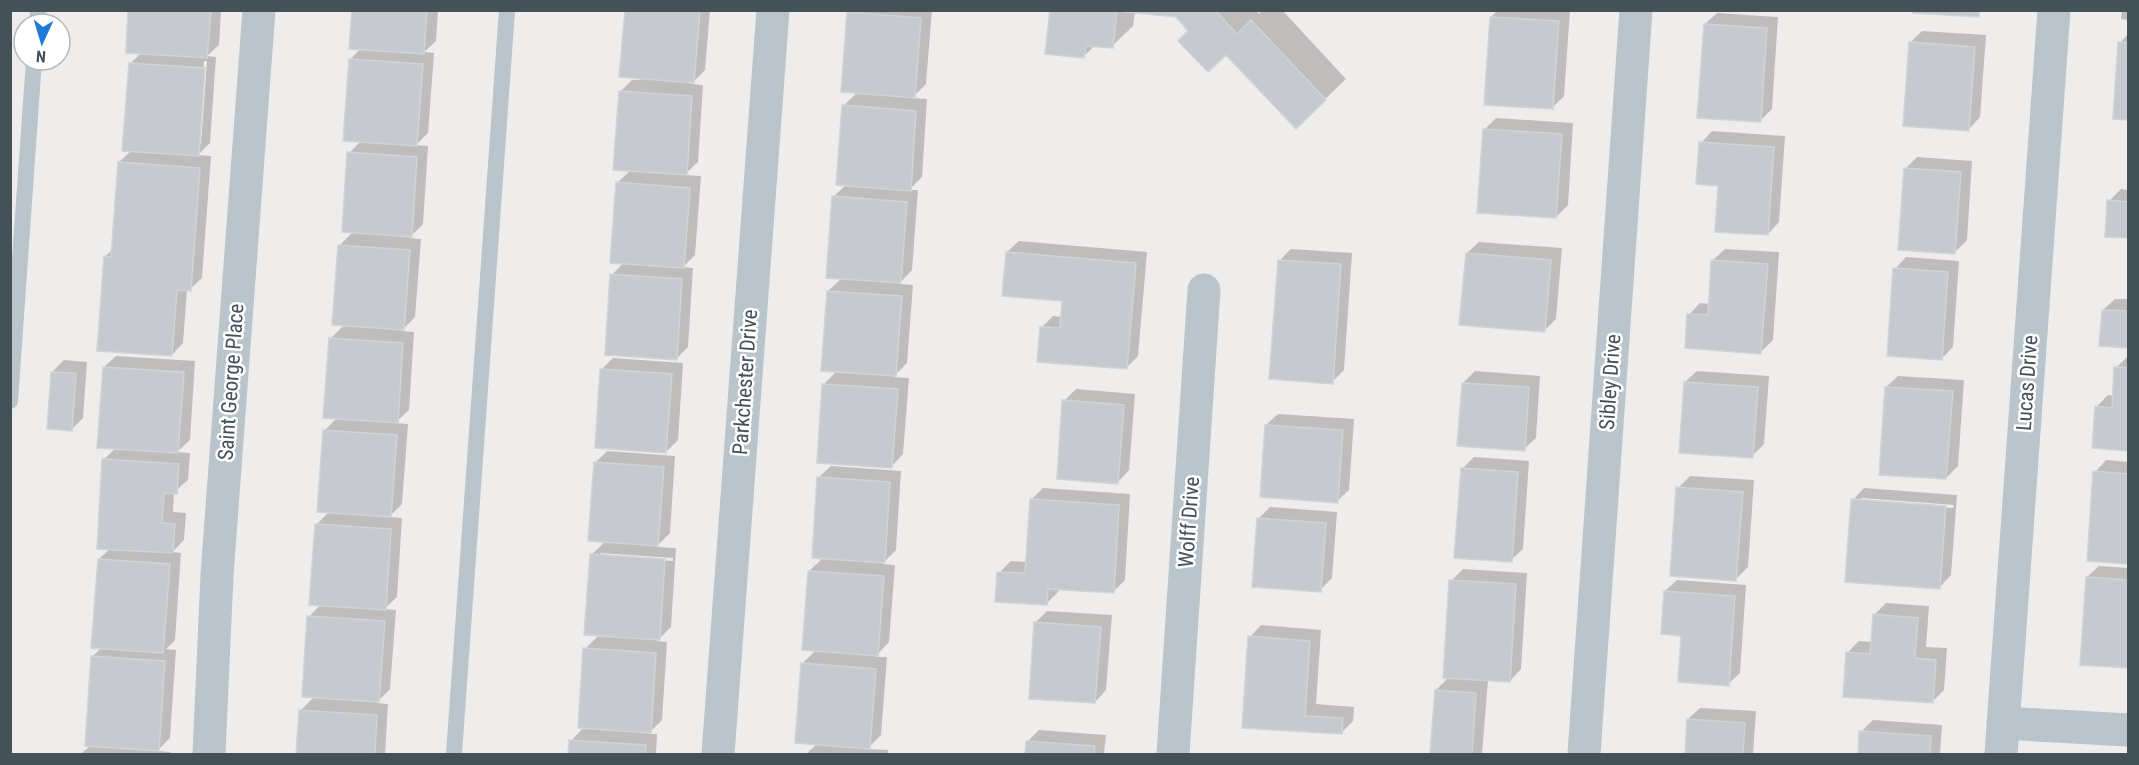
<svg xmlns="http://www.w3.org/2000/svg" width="2139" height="765" viewBox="0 0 2139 765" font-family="'Roboto Condensed',sans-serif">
<rect width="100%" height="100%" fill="#efecec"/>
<path fill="#0003" fill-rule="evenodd" d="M130 10H221L219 45 207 56 216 57 210 143 198 155 211 156 202 278 190 289H187L183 343 172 355 105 257 113 249 119 162 132 150 130 64 142 52ZM204 61H207L201 144H198Z
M353 10H438L436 41 424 52 434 53 428 133 416 145 428 146 423 224 409 238 421 239 415 317 401 331 414 332 409 410 395 423 408 424 402 504 389 517 402 518 397 597 384 609 396 610 390 689 376 703 388 704 385 754H298L301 710 315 696 309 617 321 604 316 525 330 511 324 431 338 417 330 339 345 324 339 246 353 232 349 153 361 141 350 60 361 48Z
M626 10H710L705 70 691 84 703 85 698 162 684 175 701 176 695 255 683 267 693 268 688 347 676 359 612 275 624 262 617 183 631 170 620 92 632 80H640V78Z
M851 10H932L926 84 912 98 927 99 922 177 909 190H918L912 270 899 284 913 285 907 363 893 377 909 378 903 454 892 466 824 384 838 370 828 291 842 278 833 197 846 185 843 106 858 92 848 13Z
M1051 10H1255L1259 14 1262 10H1282L1346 79 1296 127 1226 53 1190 31 1177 16 1135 11 1133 26 1112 46 1095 45 1084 56Z
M1498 10H1570L1564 96 1552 108 1491 17Z
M2122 10H2128V20L2121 19Z
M1717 13 1778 17 1772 109 1760 121 1705 24Z
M1922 31 1986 35 1980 117 1969 129 1910 43Z
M2128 34V119L2114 118 2120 43Z
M1496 118 1573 123 1568 205 1556 217 1485 129Z
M1712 131 1785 136 1779 222 1768 234 1720 185 1701 143Z
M1917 157 1972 161 1967 240 1955 252 1905 169Z
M2121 189 2128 190V237L2107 235 2109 201Z
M1019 241 1147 252 1138 356 1126 368 1041 328 1053 316 1062 317 1064 300 1007 252Z
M1479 242 1562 248 1556 319 1544 331 1467 253Z
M1291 249 1352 253 1344 370 1332 382 1279 261Z
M1725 249 1779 252 1773 340 1761 352 1689 315 1700 303 1710 304 1713 260Z
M1906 257 1959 261 1953 347 1941 359 1895 269Z
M2115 299H2128V346L2101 344 2103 310Z
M116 356 195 361 190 440 177 452 190 453 188 480 174 492 173 512 186 513 184 540 172 552 181 553 175 640 166 649 176 650 170 738 157 751 171 752 170 754H81L91 745 93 656 102 647 99 559 111 548 103 460 116 448 104 367Z
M2128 356V449L2094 447 2096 407 2108 395 2114 396 2116 368Z
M613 358 683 363 678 440 666 452 601 370Z
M64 360 87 362 83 418 72 429 52 372Z
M1475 371 1540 376 1536 438 1524 449 1463 383Z
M1697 371 1769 376 1764 444 1752 456 1685 382Z
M1898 376 1964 380 1958 466 1946 478 1886 387Z
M1076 389 1135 394 1129 470 1118 482 1064 401Z
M1278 414 1354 419 1349 490 1337 501 1266 425Z
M607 451 675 456 670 533 656 547 676 548 671 627 657 641 667 642 662 720 648 734H657L656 754H570L571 741 584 727 585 649 599 635 591 555 606 541 595 463ZM600 553 673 558V561L600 556Z
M1474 457 1529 461 1523 549 1511 560 1462 469Z
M2106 460 2128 462V563L2089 560 2095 472Z
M831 466 901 471 896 550 882 564 895 565 889 642 875 657H887L881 735 867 749 888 750V754H806L818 743 802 664 816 650 809 571 824 557 819 477Z
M1690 476 1754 480 1748 567 1736 579 1678 488Z
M1043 488 1130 494 1125 580 1113 592 1059 588 1058 592 1047 603 999 573 1011 561 1028 562 1031 500Z
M1864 488 1957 495 1951 575 1940 587 1853 500ZM1861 498 1954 505 1953 508 1861 501Z
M1270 507 1337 512 1332 578 1320 590 1258 519Z
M2099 566 2128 568V666L2081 663 2087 577Z
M1463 569 1527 573 1521 669 1510 681 1488 680 1482 754H1431L1436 690 1449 677 1451 581Z
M1677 580 1746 585 1740 673 1728 684 1683 634 1665 591Z
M1886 603 1929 606 1926 647 1947 648 1944 690 1933 701 1847 653 1859 641 1872 642 1874 615Z
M1047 611 1112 615 1106 690 1095 702 1035 623Z
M1261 625 1321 630 1316 704 1354 707 1353 721 1341 733 1244 726 1250 637Z
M1700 708 1756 711 1753 754H1686L1688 719Z
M1873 720 1942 725 1940 754H1859L1861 732Z
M1039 730 1106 735 1104 754H1026L1027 742Z"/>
<path fill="#c6cacf" stroke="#d0d3d8" stroke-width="1.5" d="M128 10H211L207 58 126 53Z
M352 10H427L424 54 349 49Z
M625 10H700L694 83 619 77Z
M1050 10H1215L1237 34 1251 20 1326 100 1296 129 1226 55 1208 72 1178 41 1188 31 1176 17 1117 11 1113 48 1086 46 1084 58 1045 54Z
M1914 10H1979V17L1913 13Z
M847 12 921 18 915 98 841 92Z
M1490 17 1559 21 1553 109 1484 105Z
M1704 24 1767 28 1761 122 1697 118Z
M1909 42 1975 47 1969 131 1903 126Z
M2118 42 2128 43V120L2113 119Z
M349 59 423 64 417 146 343 141Z
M129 63 205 68 199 156 122 151Z
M619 91 692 96 687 175 613 170Z
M842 105 916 111 911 191 836 185Z
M1483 129 1562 134 1556 218 1477 213Z
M1699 142 1774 147 1768 235 1715 232 1718 186 1696 184Z
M347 152 417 157 412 237 342 232Z
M118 162 200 168 191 291 177 290 172 356 97 351 104 256 111 257Z
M1904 168 1961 172 1955 254 1898 250Z
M616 182 690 188 684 268 610 263Z
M832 196 907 202 901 283 826 278Z
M2107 200 2128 202V238L2105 237Z
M338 245 410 250 404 330 332 325Z
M1006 252 1136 263 1127 369 1037 362 1040 327 1060 328 1062 301 1002 296Z
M1466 253 1551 260 1545 332 1459 325Z
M1278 260 1341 264 1333 384 1269 379Z
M1711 260 1768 264 1761 354 1685 348 1687 314 1708 315Z
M1893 268 1948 272 1942 360 1887 356Z
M610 274 682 279 677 360 605 355Z
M827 291 902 296 896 376 821 371Z
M2102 310 2128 311V348L2099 346Z
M329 338 403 343 398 423 323 418Z
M103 367 184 372 178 453 97 448Z
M2114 367 2128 368V451L2092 448 2095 406 2112 408Z
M600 369 672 374 666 453 595 448Z
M51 372 76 373 72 431 47 429Z
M1684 382 1758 387 1753 458 1679 453Z
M1462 383 1529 387 1525 451 1457 446Z
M822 384 898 389 892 468 817 463Z
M1885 387 1953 391 1946 479 1879 475Z
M1062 400 1124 405 1118 484 1057 479Z
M1265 425 1343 430 1338 503 1260 497Z
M323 430 397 435 391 517 317 512Z
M102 459 179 464 177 494 164 493 162 523 175 524 173 553 97 549Z
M594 462 664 467 658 546 588 541Z
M1461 468 1518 472 1512 562 1454 558Z
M2093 471 2128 474V564L2087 561Z
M817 477 890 482 885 563 812 558Z
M1676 487 1743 492 1736 581 1670 576Z
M1030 499 1119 505 1114 593 1048 589 1047 605 995 602 997 572 1025 573Z
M1851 499 1946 506 1940 589 1845 582Z
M1257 518 1326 523 1321 592 1252 587Z
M315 524 391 529 386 610 309 605Z
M590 554 665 559 660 640 584 635Z
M98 559 170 564 163 653 91 648Z
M808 571 884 576 878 656 802 650Z
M2086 577 2128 580V668L2080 665Z
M1449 580 1516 584 1510 682 1443 678Z
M1664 591 1735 596 1729 686 1678 682 1681 636 1661 634Z
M1873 614 1918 618 1915 658 1936 660 1933 703 1843 697 1846 652 1870 654Z
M307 616 385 621 379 702 302 697Z
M1034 622 1101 627 1095 703 1029 699Z
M1248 636 1310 641 1305 716 1343 718 1342 734 1242 728Z
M583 648 656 653 651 733 578 728Z
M91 656 165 661 159 751 85 746Z
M801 663 876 669 870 749 795 743Z
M1435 690 1476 693 1472 754H1430Z
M299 710 377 715 375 754H296Z
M1687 719 1745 723 1743 754H1685Z
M1859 731 1931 736 1930 754H1858Z
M569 740 646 745 645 754H568Z
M1026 741 1095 746 1094 754H1025Z"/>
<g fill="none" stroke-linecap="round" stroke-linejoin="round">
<path stroke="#bac4cb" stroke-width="16" d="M37 24 38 10
M10 401 34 60
M454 754 507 10"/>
<path stroke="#bac4cb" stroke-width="33" d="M2003 723 2128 730
M209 754 217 575 259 10
M718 754 773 10
M1173 754 1204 290
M1584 754 1636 10
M2001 754 2054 10"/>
</g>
<g text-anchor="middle" stroke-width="5" stroke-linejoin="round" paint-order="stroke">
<g font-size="21" fill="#455159" stroke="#fff">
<text transform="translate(231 382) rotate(-86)" y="7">Saint George Place</text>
<text transform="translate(745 382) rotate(-86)" y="7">Parkchester Drive</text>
<text transform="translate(1610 382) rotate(-86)" y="7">Sibley Drive</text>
<text transform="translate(2027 383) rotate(-86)" y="7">Lucas Drive</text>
<text transform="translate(1189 522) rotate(-86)" y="7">Wolff Drive</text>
</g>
</g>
<rect width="2139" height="765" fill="none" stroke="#455159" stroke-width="24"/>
<g transform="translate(42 42) rotate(184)"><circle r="28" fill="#ffffff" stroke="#b5b9bd" stroke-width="1.5"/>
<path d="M0-4.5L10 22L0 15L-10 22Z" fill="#1d7bd7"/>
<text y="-9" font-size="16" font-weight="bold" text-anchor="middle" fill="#455159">N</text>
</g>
</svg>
